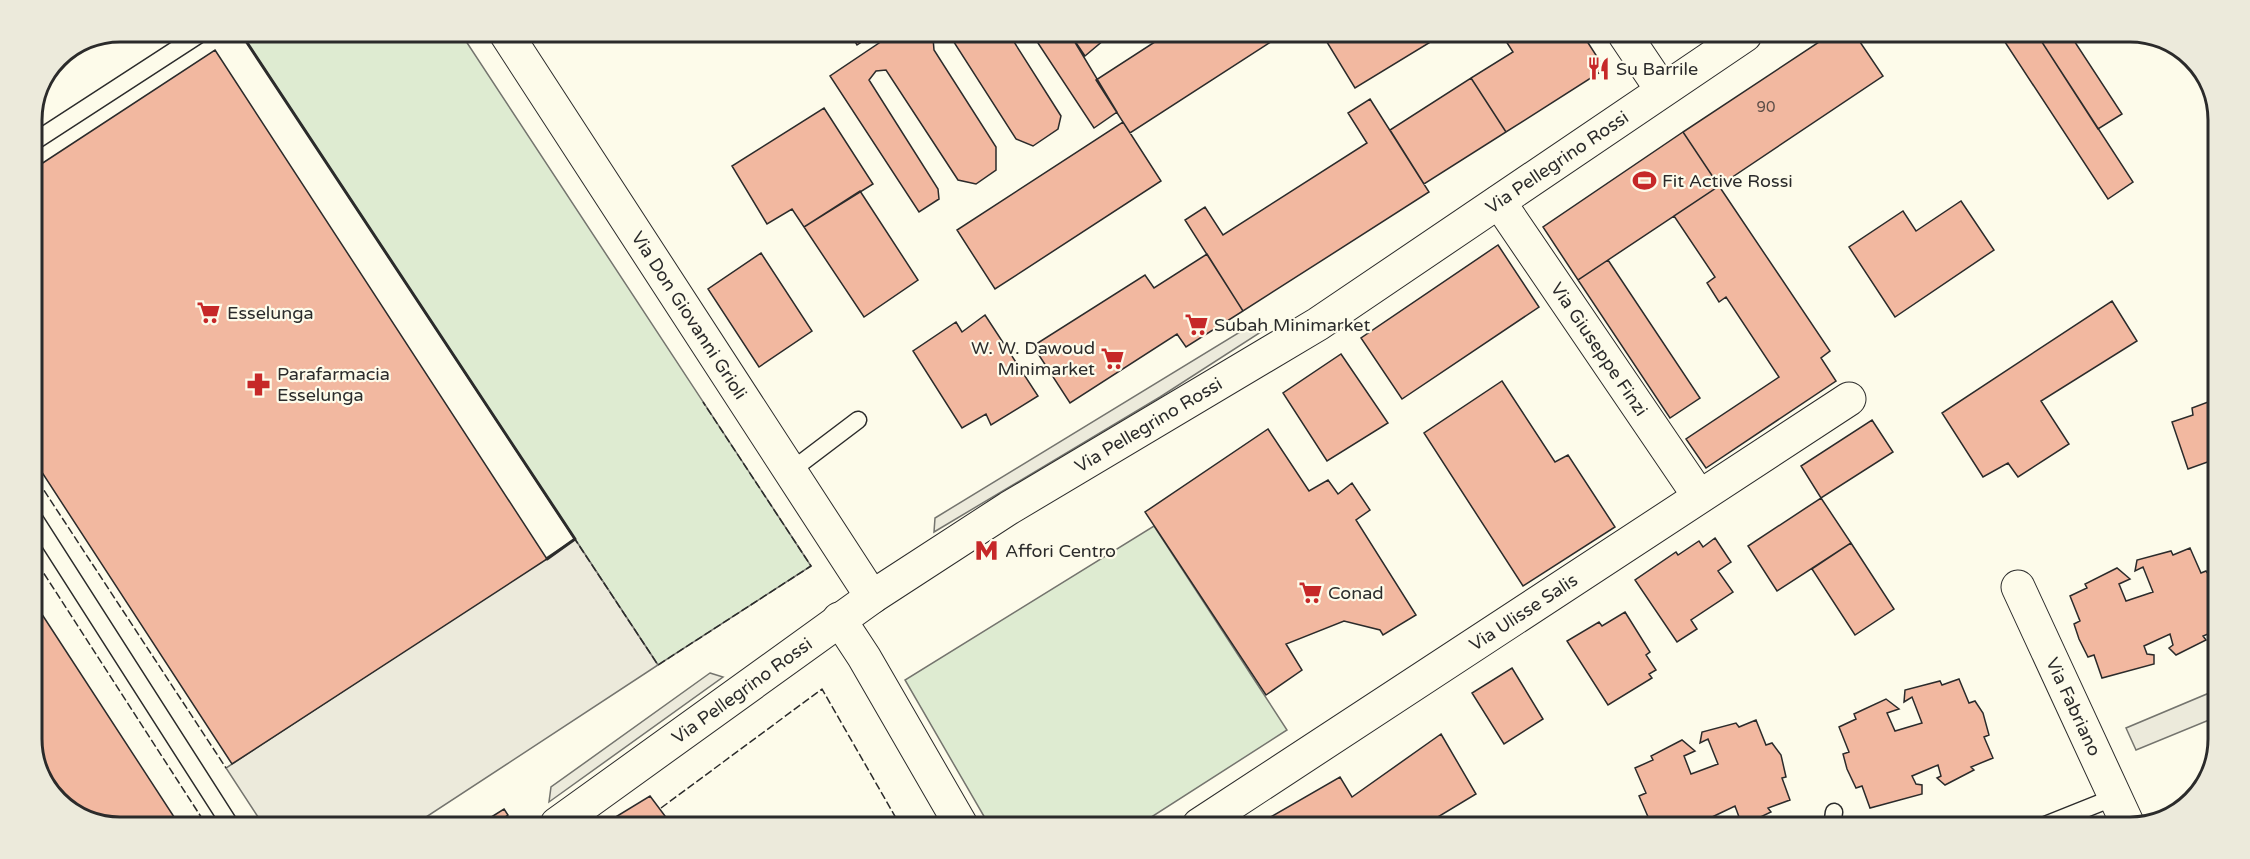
<svg xmlns="http://www.w3.org/2000/svg" width="2250" height="859" viewBox="0 0 2250 859" font-family="'Varela Round',sans-serif">
<rect width="100%" height="100%" fill="#fdfbea"/>
<path fill="#deebd1" stroke="#74746e" stroke-width="1.5" d="M240 32H460L811 566 658 665Z
M1154 526 1287 730 1139 825H989L905 680Z"/>
<path fill="#eceadb" stroke="#74746e" stroke-width="1.5" d="M1248 327 1261 332 1160 397 934 532 935 518Z
M575 539 658 665 417 823H262L226 768Z
M710 673 723 677 549 802 551 787Z
M2214 691V718L2136 750 2126 728Z"/>
<path fill="#f2b8a0" stroke="#2b2b2b" stroke-width="1.5" d="M850 33H875L857 45Z
M894 33H939L933 38 934 50 996 147V170L976 184 958 180 886 70 876 71 869 80 938 189 939 199 919 212 830 76Z
M942 33 1009 34 1061 116 1058 129 1033 146 1016 139 952 39Z
M1032 34H1070L1117 112 1094 128Z
M1070 34H1102L1105 39 1085 56Z
M1167 34H1283L1130 133 1096 80Z
M1322 34 1442 35 1355 88Z
M1502 35H1583L1605 69 1506 132 1471 78 1513 52Z
M1828 36H1856L1883 76 1719 186 1683 132Z
M1932 36H1945L1936 42Z
M2001 36H2038L2133 182 2108 199Z
M2038 36H2071L2122 114 2098 129Z
M215 50 547 559 232 764 32 457V170Z
M1471 78 1506 132 1424 184 1390 130Z
M1370 99 1429 192 1243 311 1185 220 1205 207 1223 235 1367 143 1348 113Z
M824 108 873 184 804 227 792 209 767 224 732 166Z
M1123 122 1161 181 995 289 957 230Z
M1683 132 1719 186 1578 280 1543 227Z
M1719 186 1830 351 1821 358 1836 381 1706 468 1686 439 1779 377 1726 297 1719 302 1707 283 1715 277 1674 216Z
M860 191 918 280 864 317 804 227Z
M1961 201 1994 250 1895 317 1849 247 1903 211 1916 231Z
M1498 245 1539 307 1402 399 1361 338Z
M761 253 812 331 759 367 708 289Z
M1207 254 1243 311 1186 347 1177 334 1070 403 1033 346 1145 275 1154 288Z
M1608 260 1700 398 1670 418 1578 280Z
M2112 301 2137 341 2041 401 2069 444 2018 477 2008 463 1983 477 1942 413Z
M985 315 1038 396 991 425 986 414 962 428 913 351 956 322 962 332Z
M1341 354 1388 423 1327 461 1283 393Z
M1502 381 1555 462 1568 455 1615 527 1523 586 1424 433Z
M2216 399V459L2188 469 2172 422 2193 415 2192 408Z
M1872 420 1893 452 1821 498 1801 466Z
M1268 429 1309 491 1328 480 1338 494 1352 483 1370 510 1356 520 1416 615 1383 635 1380 630 1344 621 1286 644 1302 670 1266 695 1145 512Z
M1821 498 1851 543 1777 591 1748 546Z
M1715 538 1731 562 1718 571 1733 592 1691 620 1697 629 1677 642 1635 580 1676 552 1678 555 1699 541 1703 547Z
M1851 543 1894 609 1855 635 1812 569Z
M2190 548 2201 573 2206 571 2215 583V631L2203 636 2206 640 2176 655 2169 648 2173 645 2170 634 2144 646 2147 654 2154 655V664L2102 678 2094 655 2088 657 2079 639 2074 624 2080 621 2070 596 2087 588 2085 584 2117 568 2130 579 2119 584 2126 601 2153 592 2143 567 2135 571 2137 560 2171 551 2173 555Z
M32 599 178 823H91L49 793 32 746Z
M1625 612 1650 652 1646 655 1656 670 1649 674 1652 678 1608 705 1567 641 1599 622 1602 626Z
M1512 668 1543 719 1504 744 1472 693Z
M1959 679 1969 703 1975 701 1983 713 1989 735 1984 737 1993 758 1971 767 1974 770 1945 785 1937 778 1941 776 1938 765 1912 776 1916 784 1922 785V794L1870 808 1862 786 1856 788 1847 769 1843 754 1849 752 1839 727 1856 719 1854 714 1886 699 1899 709 1887 713 1895 731 1922 723 1912 697 1904 702 1905 690 1940 681 1942 685Z
M1756 720 1766 745 1772 743 1781 755 1786 777 1782 778 1790 800 1768 808 1771 812 1742 826 1734 820 1739 817 1735 806 1710 818 1712 826 1717 827 1652 826 1639 796 1646 793 1635 768 1653 760 1651 756 1682 740 1695 751 1684 756 1691 774 1718 764 1708 739 1700 743 1702 732 1736 723 1739 727Z
M1441 734 1476 794 1423 826 1257 825 1340 777 1352 797Z
M2214 749V768L2209 775Z
M650 796 671 824H611L609 821Z
M504 809 508 815 495 824H488L485 821Z
M2085 822 2088 827H2073Z"/>
<g fill="none" stroke-linecap="round" stroke-linejoin="round">
<defs>
<path id="service" d="M32 143 203 32
M792 470 858 420
M32 515 229 823
M1832 827 1834 812
M2040 827 2115 797"/>
<g id="minor">
<path id="s1" d="M505 32 872 597"/>
<path d="M1625 35 1662 90"/>
<path id="s2" d="M1499 202 1699 496"/>
<path id="s3" d="M2018 587 2129 827"/>
<path d="M839 619 864 657 961 825"/>
<path id="s4" d="M1199 825 1849 399"/>
</g>
<g id="secondary">
<path id="s5" d="M557 824 872 597 1009 508 1318 324 1745 35"/>
</g>
</defs>
<use href="#service" stroke="#2b2b2b" stroke-width="19"/>
<use href="#minor" stroke="#2b2b2b" stroke-width="35"/>
<use href="#secondary" stroke="#2b2b2b" stroke-width="35"/>
<use href="#service" stroke="#fdfbea" stroke-width="16"/>
<use href="#minor" stroke="#fdfbea" stroke-width="33"/>
<use href="#secondary" stroke="#fdfbea" stroke-width="33"/>
<path stroke="#2b2b2b" stroke-width="1.5" stroke-dasharray="8 3" stroke-linecap="butt" d="M240 32 658 665 811 566 703 402
M32 472 226 768
M32 555 205 823
M661 808 822 689 900 825"/>
<path stroke="#2b2b2b" stroke-width="3" d="M240 32 575 539 547 559"/>
</g>
<defs>
<symbol id="restaurant-bare" viewBox="-9 -9 18 18"><path d="M-5-6h1v4h1v-4h1v4h1v-4h1v5L-1.5 .5V6h-2V.5L-5-1ZM5-6V6H3V1.5H1.5Q1.5-4 5-6Z" fill="#c62828" stroke="#fdfbea" stroke-width="2.5" paint-order="stroke"/></symbol>
<symbol id="stadium-bare" viewBox="-9 -9 18 18"><path d="M0-5a6.5 5 0 1 0 0 10a6.5 5 0 1 0 0-10ZM-3.5-1.8h7v3.6h-7Z" fill="#c62828" stroke="#fdfbea" stroke-width="2.5" paint-order="stroke"/></symbol>
<symbol id="supermarket-bare" viewBox="-9 -9 18 18"><path d="M-6-5.5h2.5l.6 2H6L4.5 2H-2.5L-4.4-4H-6ZM-1.5 3.2a1.3 1.3 0 1 0 .1 0ZM3 3.2a1.3 1.3 0 1 0 .1 0Z" fill="#c62828" stroke="#fdfbea" stroke-width="2.5" paint-order="stroke"/></symbol>
<symbol id="pharmacy-bare" viewBox="-9 -9 18 18"><path d="M-2-6h4v4h4v4h-4v4h-4v-4h-4v-4h4Z" fill="#c62828" stroke="#fdfbea" stroke-width="2.5" paint-order="stroke"/></symbol>
<symbol id="metro-bare" viewBox="-9 -9 18 18"><path d="M-5.5 5V-5H-3L0 0L3-5H5.5V5H3V-.5L0 4L-3-.5V5Z" fill="#c62828" stroke="#fdfbea" stroke-width="2.5" paint-order="stroke"/></symbol>
</defs>
<g fill-rule="evenodd">
<use href="#restaurant-bare" x="1582" y="52" width="33" height="33"/>
<use href="#stadium-bare" x="1628" y="164" width="33" height="33"/>
<use href="#supermarket-bare" x="192" y="296" width="33" height="33"/>
<use href="#supermarket-bare" x="1180" y="308" width="33" height="33"/>
<use href="#supermarket-bare" x="1096" y="342" width="33" height="33"/>
<use href="#pharmacy-bare" x="242" y="368" width="33" height="33"/>
<use href="#metro-bare" x="970" y="534" width="33" height="33"/>
<use href="#supermarket-bare" x="1294" y="576" width="33" height="33"/>
</g>
<g text-anchor="middle" stroke-width="4.5" stroke-linejoin="round" paint-order="stroke">
<g font-size="15" fill="#5d4e48">
<text x="1766" y="112">90</text>
</g>
<g font-size="18" fill="#2b2b2b" stroke="#fdfbea" text-anchor="start">
<text x="1616" y="75">Su Barrile</text>
<text x="1662" y="187">Fit Active Rossi</text>
<text x="227" y="319">Esselunga</text>
<text x="1214" y="331">Subah Minimarket</text>
<text x="1095" y="354" text-anchor="end">W. W. Dawoud<tspan x="1095" dy="21">Minimarket</tspan></text>
<text x="277" y="380">Parafarmacia<tspan x="277" dy="21">Esselunga</tspan></text>
<text x="1005" y="557">Affori Centro</text>
<text x="1328" y="599">Conad</text>
</g>
<g font-size="18" fill="#2b2b2b" stroke="#fdfbea">
<text dy="6" stroke="none"><textPath href="#s5" startOffset="1200">Via Pellegrino Rossi</textPath></text>
<text dy="6" stroke="none"><textPath href="#s1" startOffset="338">Via Don Giovanni Grioli</textPath></text>
<text dy="6" stroke="none"><textPath href="#s2" startOffset="178">Via Giuseppe Finzi</textPath></text>
<text dy="6" stroke="none"><textPath href="#s5" startOffset="714">Via Pellegrino Rossi</textPath></text>
<text dy="6" stroke="none"><textPath href="#s4" startOffset="388">Via Ulisse Salis</textPath></text>
<text dy="6" stroke="none"><textPath href="#s5" startOffset="228">Via Pellegrino Rossi</textPath></text>
<text dy="6" stroke="none"><textPath href="#s3" startOffset="132">Via Fabriano</textPath></text>
</g>
</g>
<path d="M0 0H2250V859H0ZM120 42H2130A78 78 0 0 1 2208 120V739A78 78 0 0 1 2130 817H120A78 78 0 0 1 42 739V120A78 78 0 0 1 120 42Z" fill="#eceadb" fill-rule="evenodd"/>
<path fill="none" stroke="#2b2b2b" stroke-width="3" d="M120 42H2130A78 78 0 0 1 2208 120V739A78 78 0 0 1 2130 817H120A78 78 0 0 1 42 739V120A78 78 0 0 1 120 42Z"/>
</svg>
